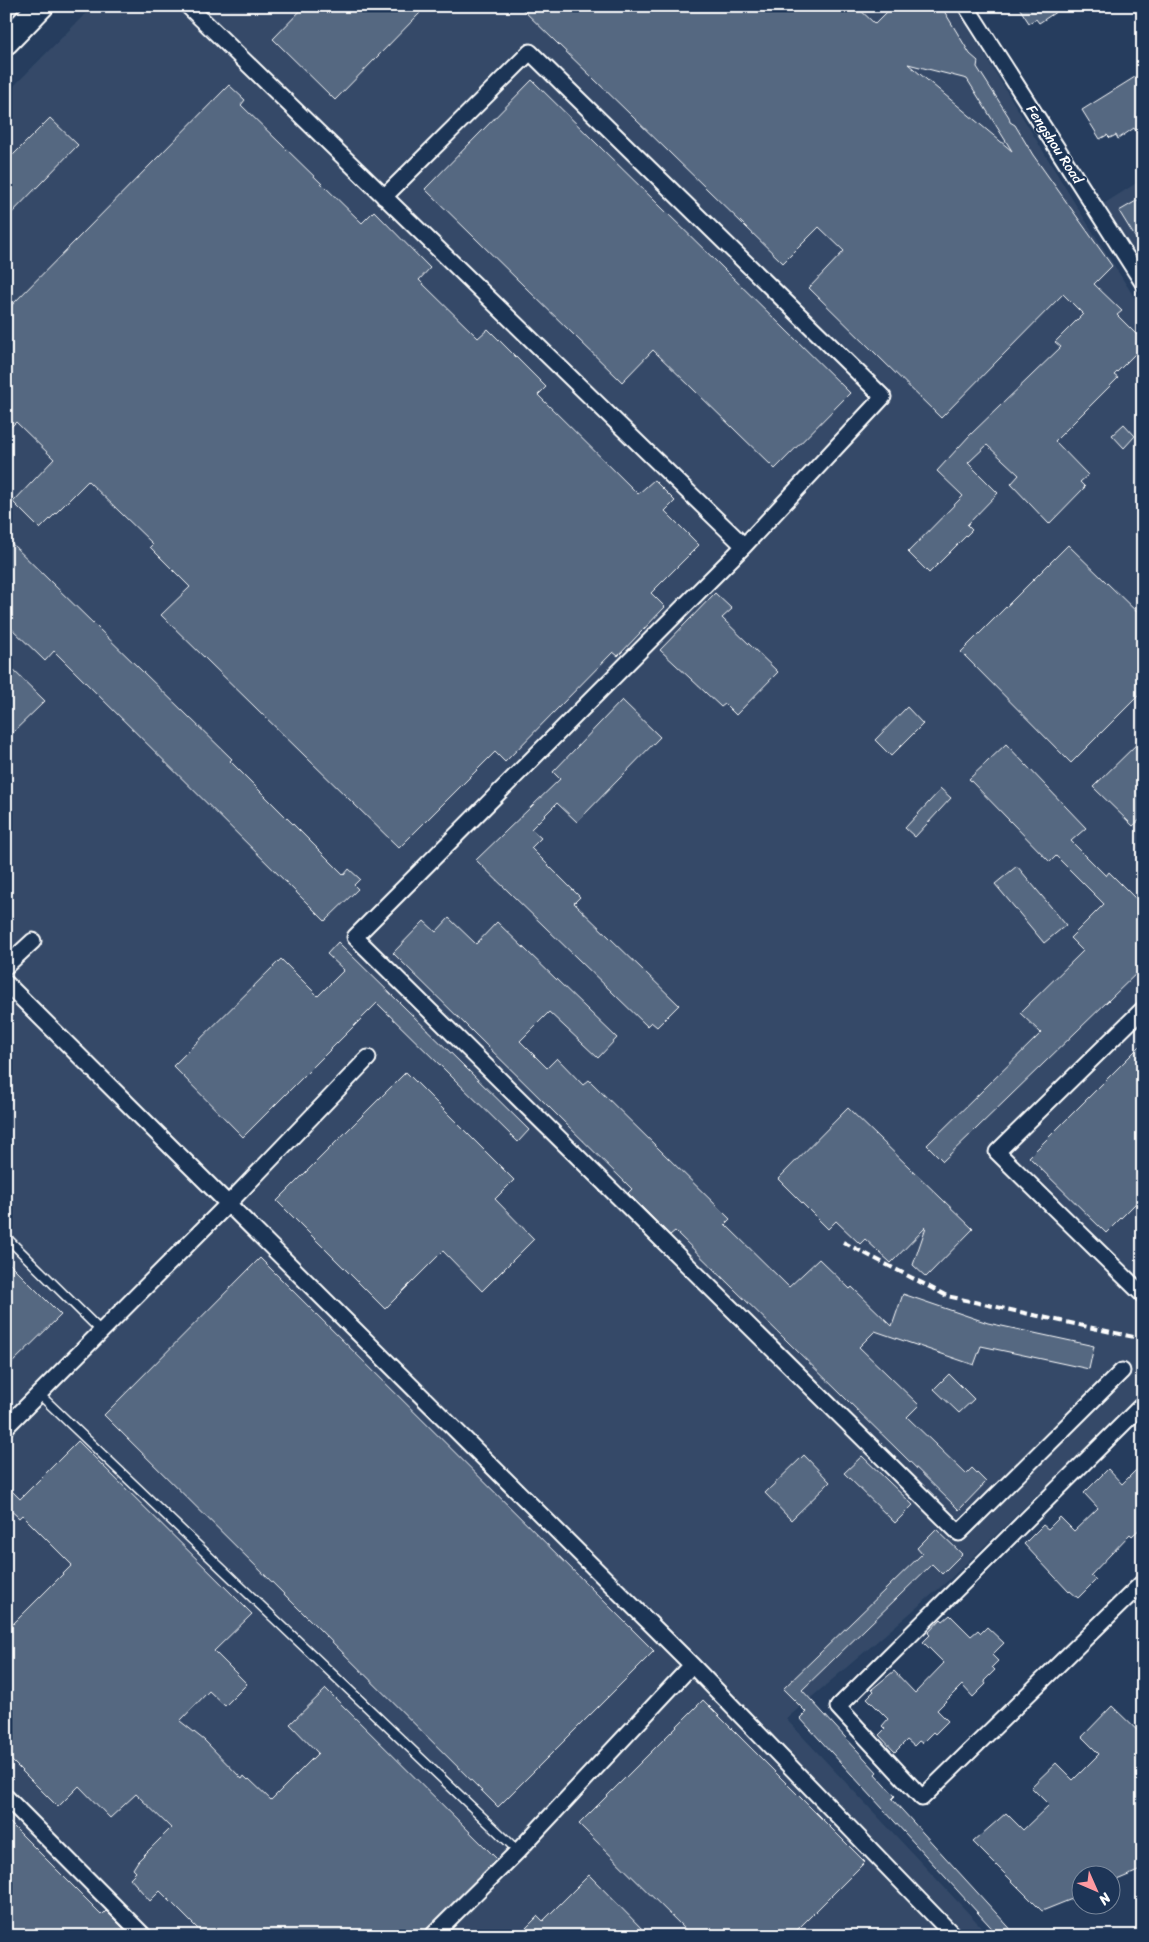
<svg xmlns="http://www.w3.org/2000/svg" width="1149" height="1942" viewBox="0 0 1149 1942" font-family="Sriracha,sans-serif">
<rect width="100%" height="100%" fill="#263d5e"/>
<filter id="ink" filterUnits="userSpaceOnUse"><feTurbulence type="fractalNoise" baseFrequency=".02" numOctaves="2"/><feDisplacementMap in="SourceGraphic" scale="10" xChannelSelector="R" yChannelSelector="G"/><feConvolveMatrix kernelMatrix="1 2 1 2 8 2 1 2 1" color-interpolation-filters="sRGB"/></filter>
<g filter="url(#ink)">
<path fill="#344a68" d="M93 6H955L1077 207 1143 311V1393L949 1580 786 1719 990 1936H6V94Z
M1143 179V283L1097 208Z"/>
<path fill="#556781" stroke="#fff" fill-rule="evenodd" d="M305 6H414L420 13 335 100 273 39Z
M519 6H856L875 24 893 6H941L970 54 978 61 977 67 1009 117 1010 122 1015 125 1033 155 1112 266 1094 284 1122 311 1117 315 1143 341V346L1114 375 1118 378 1055 441 1088 475 1080 482 1085 487 1049 524 1011 484 1019 475 987 445 968 463 998 493 967 525 972 530 929 573 908 552 963 496 937 471 970 435 1061 347 1055 342 1083 314 1063 294 941 418 809 288 844 251 819 227 783 263ZM908 64 967 79 1012 151Z
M1018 6H1065L1039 23 1036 19 1029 23Z
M1143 72V143L1134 128 1118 139 1116 135 1110 138 1107 135 1100 139 1082 110Z
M532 80 850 393 775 469 653 350 622 382 425 189Z
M229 85 245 100 241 105 362 223 374 211 430 268 419 280 478 338 488 329 546 387 538 395 638 494 654 480 675 501 665 511 699 545 651 593 665 607 618 656 613 652 505 762 495 752 399 848 161 615 190 587 150 547 153 544 88 481 40 529 13 502 54 459 16 422 6 432V311Z
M50 118 78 145 6 219V149L13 155Z
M1143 197V250L1119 211Z
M1124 424 1135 436 1124 448 1112 435Z
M6 538 232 759 230 761 344 875 349 869 360 879 354 885 358 889 325 921 54 651 45 661 6 623Z
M1068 545 1143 618V691L1071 763 961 652Z
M715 593 732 609 722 618 778 672 736 715 725 704 721 707 660 650Z
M6 663 45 701 6 739Z
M622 700 660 737 577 822 557 803 531 829 541 838 531 848 580 897 574 903 679 1005 657 1027 651 1022 647 1026 476 860 560 779 553 772Z
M907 707 923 724 891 756 875 740Z
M1143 738V817L1133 826 1093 787Z
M1006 744 1086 828 1071 841 1106 876 1109 872 1143 906V967L943 1161 927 1145 1041 1033 1020 1013 1083 951 1070 938 1104 904 1056 856 1050 862 969 779Z
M941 789 951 798 915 837 905 828Z
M1017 866 1066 925 1044 943 995 884Z
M449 918 476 944 497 922 617 1038 598 1058 549 1012 520 1041 547 1068 557 1058 583 1085 589 1080 730 1219 725 1224 789 1287 819 1259 850 1289 852 1287 892 1326 903 1294 988 1323 1094 1346 1089 1369 981 1346 974 1365 875 1331 859 1347 919 1405 907 1417 966 1474 972 1468 986 1482 959 1510 675 1231 670 1235 628 1193 632 1189 393 953 424 921 436 932Z
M338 942 529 1130 518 1142 377 1003 243 1137 173 1066 281 959 318 996 344 970 327 954Z
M1143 1043V1196L1106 1233 1029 1157Z
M406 1072 514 1180 495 1199 534 1239 482 1291 443 1251 385 1309 277 1201Z
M848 1108 973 1229 926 1277 913 1265 926 1227 891 1263 865 1239 860 1244 836 1221 828 1229 778 1179Z
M260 1258 654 1651 498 1807 104 1415Z
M6 1260 61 1315 6 1369Z
M949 1374 974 1399 959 1413 934 1389Z
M78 1441 252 1614 214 1651 247 1684 225 1706 209 1691 180 1721 204 1740 242 1779 244 1776 248 1780 249 1779 271 1800 318 1753 290 1724 326 1689 497 1859 421 1936H205L160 1891 150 1901 130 1878 136 1872 133 1869 138 1861 171 1828 136 1794 110 1818 79 1786 58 1807 6 1755V1631L72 1565 22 1515 19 1518 6 1506V1485L20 1499Z
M804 1455 830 1482 791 1520 765 1493Z
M862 1456 913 1505 895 1523 844 1473Z
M1143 1463V1526L1132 1536 1130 1534 1091 1575 1096 1580 1078 1598 1070 1591 1069 1592 1024 1544 1043 1525 1048 1529 1060 1517 1074 1531 1098 1508 1084 1493 1108 1469 1122 1484Z
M936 1529 962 1554 942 1574 932 1564 802 1690 877 1772 875 1774 895 1796 892 1799 1017 1936H999L800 1718 806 1712 783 1689 922 1554 917 1548Z
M950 1615 971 1636 978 1630 981 1633 987 1627 1004 1643 992 1655 998 1661 992 1667 995 1670 984 1681 986 1684 973 1697 962 1685 937 1710 948 1721 935 1734 933 1732 922 1743 919 1741 914 1746 907 1740 895 1752 879 1735 885 1729 882 1726 888 1719 867 1698 874 1691 872 1689 894 1671 915 1693 944 1663 923 1642 930 1635 928 1633 941 1619 943 1621Z
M703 1700 865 1862 791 1936H692L579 1824Z
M1112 1706 1143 1736V1773L1136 1779 1143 1785V1869L1112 1882V1874H1082V1895L1042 1911 973 1842 1006 1813 1023 1830 1049 1805 1031 1787 1056 1763 1073 1780 1099 1754 1082 1737Z
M6 1819 102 1915 106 1911 131 1936H6Z
M589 1875 649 1936H518L538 1916 543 1921Z"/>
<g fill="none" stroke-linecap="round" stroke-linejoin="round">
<defs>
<path id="lane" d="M6 1237 101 1331
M39 1394 518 1851"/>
<path id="street" d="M188 6 744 546 883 397 530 52 384 197
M966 6 1143 283
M744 546 355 937 959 1533 1122 1371
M6 966 33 941
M6 983 692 1665 954 1936
M1143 1009 997 1152 1143 1295
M1143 1404 838 1707 922 1798 1143 1582
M6 1427 228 1204 368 1058
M6 1797 144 1936
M432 1936 518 1851 692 1665"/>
<path id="primary" d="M6 42 41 6"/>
</defs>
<use href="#lane" stroke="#fff" stroke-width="11"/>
<use href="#street" stroke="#fff" stroke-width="19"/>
<use href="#primary" stroke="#fff" stroke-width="28"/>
<use href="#lane" stroke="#1d3557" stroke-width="8"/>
<use href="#street" stroke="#1d3557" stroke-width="15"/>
<use href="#primary" stroke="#1d3557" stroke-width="24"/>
<path stroke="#fff" stroke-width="4" stroke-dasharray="8 4" stroke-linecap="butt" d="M843 1242 947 1296 1143 1339"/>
</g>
</g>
<g text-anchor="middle" stroke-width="4.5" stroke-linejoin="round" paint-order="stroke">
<g font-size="14" fill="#fff" stroke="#1d3557">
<text transform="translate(1055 144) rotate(57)" y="5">Fengshou Road</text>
</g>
</g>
<rect width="1149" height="1942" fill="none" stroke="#1d3557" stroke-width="25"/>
<rect x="12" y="12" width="1124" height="1917" fill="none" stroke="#fff" stroke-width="2" filter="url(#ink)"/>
<g transform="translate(1096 1890) rotate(135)"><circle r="24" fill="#1d3557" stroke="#77869a"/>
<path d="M0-4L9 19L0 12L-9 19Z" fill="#ff9aa2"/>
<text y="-8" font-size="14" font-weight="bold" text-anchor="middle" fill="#ffffff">N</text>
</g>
</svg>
